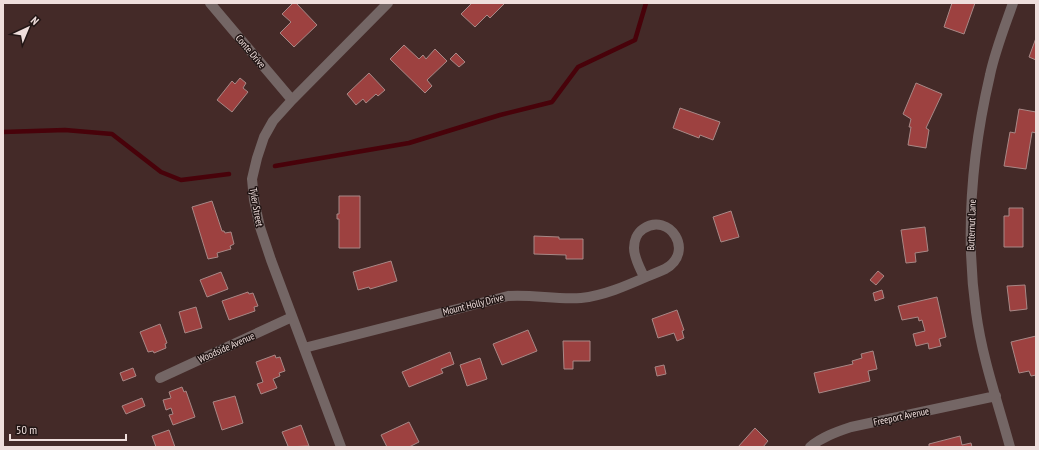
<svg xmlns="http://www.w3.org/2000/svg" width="1039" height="450" viewBox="0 0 1039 450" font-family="'PT Sans Narrow',sans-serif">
<rect width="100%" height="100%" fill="#442a28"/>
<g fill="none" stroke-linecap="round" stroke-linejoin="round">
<path stroke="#48020a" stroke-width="4.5" d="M3 132 65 130 112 134 161 172 181 180 229 174
M275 166 409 143 500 115 552 102 578 67 635 40 646 3"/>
</g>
<path fill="#9d4140" stroke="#a88886" d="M293 3H296L317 25 294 47 280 33 291 22 282 14Z
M472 3H505L490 18 487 15 475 27 461 14Z
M952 3H975L964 34 944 27Z
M1036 38V60L1029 57Z
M404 45 419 59 423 55 426 59 435 49 447 61 427 80 432 86 425 93 390 59Z
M456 53 465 62 459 67 450 59Z
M369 73 385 90 378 96 376 94 366 103 363 99 356 105 347 94Z
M240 78 246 83 243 88 248 92 232 112 217 100 232 81 235 84Z
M916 83 942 94 926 128 929 130 926 148 908 145 911 127H909L911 119 903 114Z
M680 108 720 122 713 140 700 135 699 138 673 128Z
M1019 109 1036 112V133L1032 132 1026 169 1004 166 1010 132 1015 133Z
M339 196H360V248H339V219H337V214H339Z
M212 201 222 231H224L225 233 231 232 234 244 230 246 231 249 217 253 218 257 208 259 192 207Z
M1009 208H1023V247H1004V216H1009Z
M731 211 739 237 721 242 713 217Z
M925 227 928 251 915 253 916 262 906 263 901 230Z
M534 236 559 237V239H583V259H566V255L534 254Z
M391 261 397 281 370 289 369 287 358 290 353 272Z
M878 271 884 276 876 285 870 280Z
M221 272 228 289 207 297 200 280Z
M1025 285 1027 309 1010 311 1007 286Z
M882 290 884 298 875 301 873 293Z
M248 292 249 294 253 293 258 306 254 307 255 311 229 320 222 301Z
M937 297 946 337 939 339 941 346 929 349 928 343 916 346 913 334 925 331 922 320 919 321 918 317 902 320 898 306Z
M196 307 202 328 185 333 179 312Z
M677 310 684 330 682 331 684 338 677 341 674 333 658 338 652 319Z
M160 324 167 343 165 344 166 348 154 353 153 351 148 352 140 332Z
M528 330 537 351 502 365 493 344Z
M1036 336V375L1031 376 1029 371 1019 373 1011 342Z
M563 341H590V361H573V369H564Z
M873 351 877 369 868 371 870 381 819 393 814 373 853 364 852 361 862 358 861 354Z
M450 352 454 364 441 369 443 373 409 387 402 372Z
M275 355 276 358 280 357 285 371 279 373 280 376 273 379 277 388 261 394 257 384 263 382 256 362Z
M480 358 487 379 467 386 460 365Z
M664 365 666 374 657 376 655 367Z
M133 368 136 376 123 381 120 373Z
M182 387 184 392 186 391 195 417 173 425 169 415 173 414 171 408 166 410 163 400 171 398 169 392Z
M235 396 243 423 222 430 213 402Z
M142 398 145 406 126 414 122 406Z
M409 422 419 442 409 447H387L381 435Z
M301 425 309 446 286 447 288 446 282 432Z
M755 428 768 441 763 447H738Z
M169 430 175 447H156L152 436Z
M960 436 962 445 971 443 972 447H929V444Z"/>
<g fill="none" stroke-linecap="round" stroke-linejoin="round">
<path stroke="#746665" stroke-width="10" d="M210 3 292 100
M304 348 508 296C532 294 557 300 581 298 610 295 638 280 665 269 696 252 669 211 643 229 637 233 634 241 634 248 634 258 640 268 644 277
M160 378 292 317
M341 447 271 260 260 227 254 200 252 179 257 158 264 137 273 121 292 100 388 3
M810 447C822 437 836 432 851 427L996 396
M1010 447C998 403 982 358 976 312 965 233 972 152 990 75 995 51 1005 26 1013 3"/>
</g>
<g text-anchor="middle" stroke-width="3" stroke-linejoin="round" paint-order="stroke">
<g font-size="10" fill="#efdedc" stroke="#221615">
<text transform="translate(251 51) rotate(50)" y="4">Conte Drive</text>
<text transform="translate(257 207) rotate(80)" y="4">Tyler Street</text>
<text transform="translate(971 225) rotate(-88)" y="4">Butternut Lane</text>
<text transform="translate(473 304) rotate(-14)" y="4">Mount Holly Drive</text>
<text transform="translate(226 347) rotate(-24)" y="4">Woodside Avenue</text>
<text transform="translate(901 416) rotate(-12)" y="4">Freeport Avenue</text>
</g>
</g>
<rect width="1039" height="450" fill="none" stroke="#efdedc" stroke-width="8"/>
<g transform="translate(28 28) rotate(44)" stroke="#221615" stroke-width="3" paint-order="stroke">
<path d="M0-3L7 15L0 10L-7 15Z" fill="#efdedc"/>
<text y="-6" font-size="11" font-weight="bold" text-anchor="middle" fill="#efdedc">N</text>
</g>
<path d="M10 434v6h116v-6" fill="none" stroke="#efdedc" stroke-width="2"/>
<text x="16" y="434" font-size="12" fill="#efdedc" stroke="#221615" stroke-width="3" paint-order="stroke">50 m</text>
</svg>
